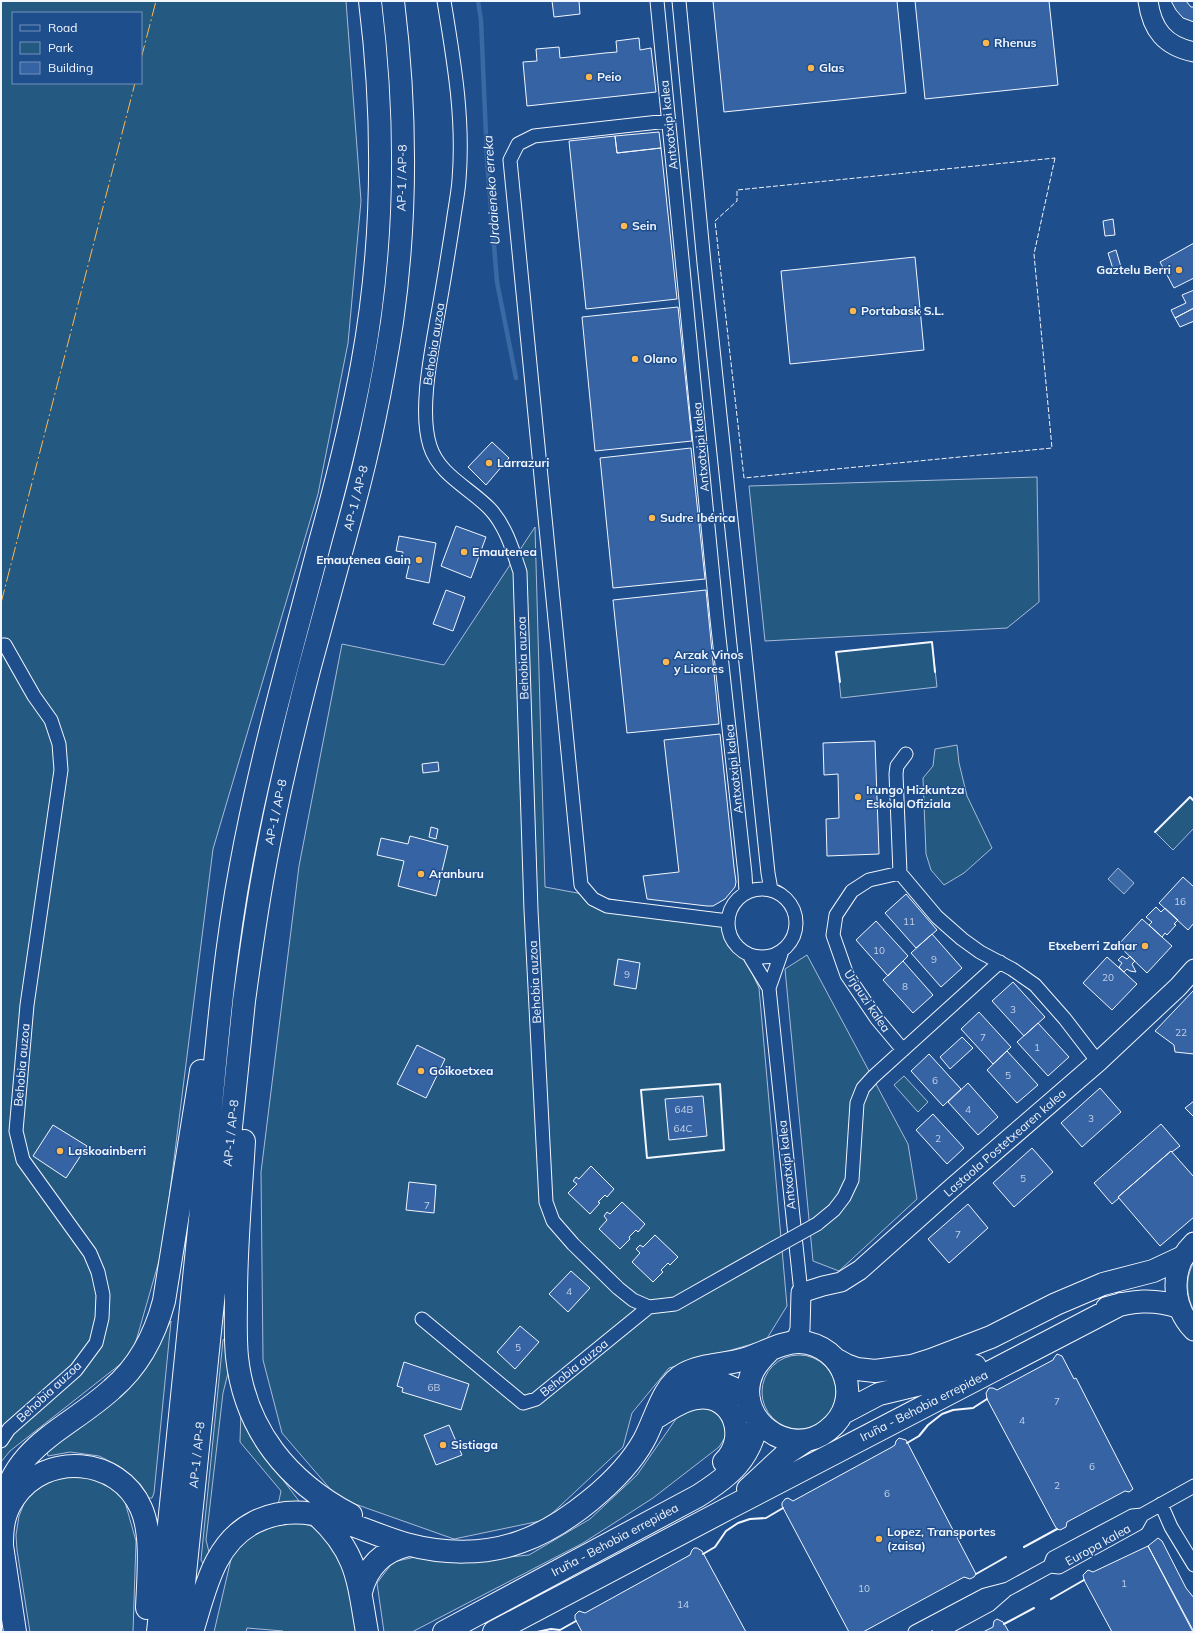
<svg xmlns="http://www.w3.org/2000/svg" width="1195" height="1633" viewBox="0 0 1195 1633" font-family="Mulish,sans-serif">
<rect width="100%" height="100%" fill="#1f4e8c"/>
<path fill="#245a82" stroke="#a8bbd7" fill-rule="evenodd" d="M1 1H346L361 201 348 343 318 494 213 849 163 1247 132 1355 10 1451 1 1462ZM13 13H141V83H13Z
M1037 477 1039 602 1007 628 765 641 749 486Z
M535 527 545 887 728 921 759 988 787 1306 766 1340 669 1368 632 1413 623 1447 545 1520 454 1539 338 1498 282 1433 263 1360 261 1172 299 866 342 644 444 665Z
M932 642 937 687 841 698 836 652Z
M957 745 959 763 967 796 992 848 964 873 944 885 931 870 926 854 923 778 933 766 935 749Z
M1190 797 1194 801V828L1173 850 1155 832Z
M807 955 908 1144 917 1199 839 1271 813 1261 785 969Z
M904 1076 928 1102 918 1112 894 1085Z
M1194 1262V1311C1186 1295 1185 1278 1194 1262Z
M171 1321 154 1493 152 1498H146L134 1479 119 1466 99 1456 70 1452 48 1456 47 1451 139 1376Z
M225 1338 231 1361 223 1393 206 1540 210 1556 204 1565 201 1560 223 1340Z
M762 1392a37 37 0 1 1 74 0a37 37 0 1 1-74 0Z
M703 1404 725 1419 726 1436 719 1447 653 1498 583 1543 412 1632H384L377 1583 393 1562 415 1557 461 1562 529 1555 590 1519 637 1475 678 1416Z
M241 1409 267 1459 299 1501 278 1505 281 1491 240 1442Z
M55 1475 99 1477 119 1494 125 1502 136 1541 133 1632H30L17 1550 16 1535 19 1516 25 1501 32 1492Z
M281 1516 323 1530 349 1581 357 1632H284L283 1631 247 1628 246 1632H214L235 1542Z"/>
<path fill="#3b69a3" stroke="#a8bbd7" d="M1118 868 1134 883 1124 894 1108 879Z"/>
<g fill="none" stroke-linecap="round" stroke-linejoin="round">
<path stroke="#3b69a3" stroke-width="4.5" d="M478 1 481 20 487 159 497 282 516 378"/>
</g>
<path fill="#3563a3" stroke="#f2f6ff" d="M552 1H579L580 14 554 17Z
M713 1H897L906 93 724 112Z
M915 1H1049L1058 85 925 99Z
M1171 1H1186L1191 7H1194V22L1183 18 1176 10Z
M639 38 640 50 651 48 656 92 527 106 523 62 537 61 536 49 559 47 560 58 605 53 617 52 616 41Z
M659 132 661 148 617 153 615 136Z
M615 136 617 153 661 148 677 299 586 309 569 141Z
M1113 219 1115 235 1105 236 1103 221Z
M1194 243V278L1174 288 1160 262Z
M1116 250 1121 267 1113 269 1108 253Z
M915 257 924 350 790 364 781 271Z
M1194 290V308L1175 318 1171 310 1186 303 1182 295Z
M678 307 692 441 595 451 582 317Z
M1194 308V321L1180 327 1175 318Z
M492 442 509 458 486 485 468 467Z
M691 448 705 579 613 588 600 458Z
M456 526 486 537 471 578 441 566Z
M399 536 436 543 429 583 406 578 410 561 402 559 403 552 396 551Z
M446 590 465 597 453 631 433 624Z
M706 590 719 724 627 733 613 600Z
M720 734 734 867 736 882 735 887 725 899 713 906H707L647 899 643 876 679 872 664 740Z
M875 741 879 854 827 856 826 819 839 818 838 774 824 775 823 743Z
M438 762 439 771 423 773 422 764Z
M431 827 438 829 436 839 429 837Z
M410 836 448 846 436 896 398 886 404 861 377 855 381 838 408 844Z
M1183 877 1194 887V923L1188 930 1159 903Z
M906 894 937 930 916 948 885 913Z
M1156 907 1161 912 1165 908 1178 920 1174 924 1176 925 1167 935 1165 933 1162 937 1149 925 1152 922 1146 917Z
M1142 919 1172 946 1147 973 1118 945Z
M876 921 908 956 888 976 856 940Z
M932 934 962 968 941 987 911 953Z
M1122 956 1127 959 1130 956 1135 961 1132 964 1136 972 1130 971 1127 969 1124 972 1119 967 1122 963 1118 960Z
M1107 957 1137 984 1112 1010 1083 983Z
M618 959 640 963 636 989 614 985Z
M903 961 933 995 913 1013 883 980Z
M1013 982 1045 1017 1024 1036 992 1001Z
M1194 990V1054L1175 1052 1174 1045 1155 1031Z
M979 1012 1011 1047 993 1064 961 1029Z
M1038 1023 1069 1057 1048 1076 1017 1042Z
M962 1037 973 1048 950 1069 940 1057Z
M417 1045 445 1059 426 1098 397 1084Z
M1007 1051 1038 1085 1017 1103 987 1070Z
M929 1054 961 1089 943 1106 911 1071Z
M968 1083 998 1117 978 1135 948 1102Z
M1100 1088 1121 1112 1082 1147 1061 1123Z
M703 1096 707 1136 669 1140 665 1099Z
M1194 1101V1115L1193 1116 1185 1108Z
M933 1114 964 1148 947 1164 916 1130Z
M1161 1124 1180 1146 1172 1152 1171 1151 1118 1197 1119 1198 1112 1204 1094 1183Z
M53 1125 87 1146 66 1178 33 1156Z
M1032 1148 1053 1172 1014 1207 993 1183Z
M1171 1151 1194 1177V1217L1160 1246 1118 1197Z
M591 1166 614 1189 607 1197 605 1195 598 1202 600 1203 590 1214 568 1193 577 1184 573 1181 576 1177 579 1179Z
M409 1182 436 1185 434 1213 406 1210Z
M622 1202 645 1224 638 1232 636 1230 629 1237 630 1239 620 1249 599 1229 607 1220 604 1216 607 1212 610 1214Z
M968 1204 988 1228 949 1263 928 1239Z
M655 1235 678 1257 670 1265 668 1263 661 1270 663 1272 653 1282 632 1262 640 1253 636 1249 640 1245 643 1247Z
M571 1271 590 1288 568 1312 549 1294Z
M520 1326 539 1342 515 1369 497 1352Z
M1057 1354 1062 1356 1074 1379 1076 1378 1133 1489 1129 1492 1125 1491 1067 1522 1066 1527 1060 1530 1057 1529 1055 1526 987 1399 986 1393 989 1388H993L997 1390 1053 1360 1054 1358Z
M404 1362 469 1384 461 1410 402 1392 403 1388 397 1386Z
M449 1425 462 1455 436 1465 424 1435Z
M899 1438 906 1440 976 1574 974 1577 970 1579 964 1577 863 1632H849L782 1506V1503L785 1499 788 1498 793 1501 892 1447 895 1445 896 1441Z
M1158 1538 1162 1541 1186 1588 1194 1598V1632L1148 1546Z
M1148 1546 1161 1571 1193 1632H1112L1084 1580 1083 1575 1088 1570 1093 1572Z
M694 1548H697L702 1551 746 1632H582L575 1619V1615L579 1611 585 1613 690 1555 692 1550Z
M997 1619 1003 1622 1009 1632H983L993 1627 994 1621Z"/>
<g fill="none" stroke-linecap="round" stroke-linejoin="round">
<defs>
<path id="street" d="M444 1C454 62 464 118 459 180 458 194 455 208 453 223 448 255 443 287 437 319 431 354 419 412 430 446 439 475 470 488 490 509 506 526 513 551 520 572L531 910 546 1202 553 1221 573 1244 618 1288 633 1300 649 1307 675 1304 774 1248
M657 1 717 619 745 874 746 893
M679 1 704 263 768 873 771 890
M668 121 534 136 518 144 510 160 581 885 593 899 607 906 728 921
M1 645H5L34 696 51 720 59 744 61 770 27 1005 16 1131 23 1160 90 1253 98 1272 103 1295 102 1318 96 1343 76 1370 9 1429 1 1441
M906 754 897 766 896 774 900 873 937 917 962 939 980 952 1012 969 1035 985 1065 1019 1098 1062
M900 873 869 880 852 891 836 915 833 935 847 975 877 1019 903 1050
M728 923a34 34 0 1 1 68 0a34 34 0 1 1-68 0Z
M749 955 769 988 801 1293
M769 988 782 951
M817 1224 834 1210 844 1197 852 1180 857 1103 863 1088 873 1077 1000 962
M422 1319 523 1403 536 1399 649 1307
M1161 1504 1171 1527 1194 1565
M1050 1566 1053 1558 1132 1516 1142 1515 1194 1486
M915 1632 985 1595 1008 1589 1050 1566 1059 1567 1137 1524 1142 1515
M939 1632 989 1605 1005 1591"/>
<path id="secondary" d="M1148 1C1152 30 1165 46 1194 52
M796 1341 800 1329 801 1293 823 1286 841 1282 860 1270 952 1188 1098 1062 1178 987 1194 969"/>
<path id="primary" d="M1194 1243C1169 1267 1171 1306 1194 1330"/>
<path id="highway" d="M244 1141C241 1193 236 1245 236 1296 236 1316 235 1337 237 1357 245 1430 288 1482 351 1515
M1107 1308C1132 1301 1153 1298 1179 1307
M835 1359 846 1365 857 1369 875 1371 912 1366 931 1360 991 1337 1056 1304 1103 1284 1153 1271 1183 1257
M687 1389C710 1375 729 1383 749 1399
M843 1413 879 1394 933 1381 975 1366
M655 1418C668 1411 682 1399 697 1398 734 1393 749 1438 724 1462
M748 1489 787 1453 805 1441
M1 1512C12 1445 67 1430 112 1389 139 1366 155 1335 164 1301L201 1071
M317 1515C358 1553 358 1581 367 1632
M1 1539 15 1632
M2 1544C2 1527 4 1512 14 1498 45 1451 119 1457 141 1508 153 1534 148 1579 147 1608
M361 1592C367 1566 383 1551 408 1545
M158 1632C173 1478 189 1324 205 1170 215 1068 222 965 241 865 261 756 292 649 320 542 336 484 351 425 362 365 384 245 385 122 370 1
M179 1632 244 1001C250 957 256 913 264 870 276 803 292 736 309 670 323 617 338 565 352 512 369 450 382 386 392 322 407 216 406 107 393 1
M192 1632C205 1591 213 1543 255 1522 307 1496 356 1530 406 1544 443 1554 484 1555 520 1542 564 1527 622 1480 644 1440 656 1418 662 1386 684 1374 702 1364 726 1365 745 1359 762 1354 783 1341 800 1342 845 1345 865 1401 828 1430 789 1462 731 1417 753 1371 757 1363 763 1357 769 1351
M444 1632 698 1496C731 1475 749 1460 758 1421
M494 1632 727 1509 1121 1304"/>
</defs>
<use href="#street" stroke="#f2f6ff" stroke-width="15"/>
<use href="#secondary" stroke="#f2f6ff" stroke-width="21"/>
<use href="#primary" stroke="#f2f6ff" stroke-width="23"/>
<use href="#highway" stroke="#f2f6ff" stroke-width="24"/>
<use href="#street" stroke="#1f4e8c" stroke-width="13"/>
<use href="#secondary" stroke="#1f4e8c" stroke-width="19"/>
<use href="#primary" stroke="#1f4e8c" stroke-width="21"/>
<use href="#highway" stroke="#1f4e8c" stroke-width="22"/>
<defs>
<path id="street-bridge" d="M774 1248 817 1224"/>
</defs>
<use href="#street-bridge" stroke="#f2f6ff" stroke-width="15" stroke-linecap="butt"/>
<use href="#street-bridge" stroke="#1f4e8c" stroke-width="13"/>
<path stroke="#f2f6ff" stroke-width="1" stroke-dasharray="5 2" stroke-linecap="butt" d="M1055 158 1034 254 1052 448 744 478 715 221 737 201V190Z"/>
<path stroke="#f2f6ff" stroke-width="2" d="M840 682 836 652 932 642 935 672
M1155 832 1190 797 1194 801
M720 1084 724 1150 647 1158 641 1090Z
M907 1443 919 1436 928 1425 942 1414 953 1410 973 1408 987 1399
M1024 1547 1057 1529
M703 1554 715 1547 726 1531 738 1523 750 1519 766 1518 783 1508
M976 1574 1006 1557
M1051 1599 1084 1580
M1004 1624 1034 1608
M537 1632 551 1629 560 1630 576 1621"/>
<path stroke="#ffb74d" stroke-width="1" stroke-dasharray="14 3 2 3" stroke-linecap="butt" d="M141 59 156 1
M1 603 135 83"/>
</g>
<g fill="#ffb74d" stroke="#1f4e8c" stroke-width="1.5">
<circle cx="986" cy="43" r="4"/>
<circle cx="811" cy="68" r="4"/>
<circle cx="589" cy="77" r="4"/>
<circle cx="624" cy="226" r="4"/>
<circle cx="1179" cy="270" r="4"/>
<circle cx="853" cy="311" r="4"/>
<circle cx="635" cy="359" r="4"/>
<circle cx="489" cy="463" r="4"/>
<circle cx="652" cy="518" r="4"/>
<circle cx="464" cy="552" r="4"/>
<circle cx="419" cy="560" r="4"/>
<circle cx="666" cy="662" r="4"/>
<circle cx="858" cy="797" r="4"/>
<circle cx="421" cy="874" r="4"/>
<circle cx="1145" cy="946" r="4"/>
<circle cx="421" cy="1071" r="4"/>
<circle cx="60" cy="1151" r="4"/>
<circle cx="443" cy="1445" r="4"/>
<circle cx="879" cy="1539" r="4"/>
</g>
<g text-anchor="middle" stroke-width="3" stroke-linejoin="round" paint-order="stroke">
<g font-size="10" fill="#c3d1e8">
<text x="1180" y="905">16</text>
<text x="909" y="925">11</text>
<text x="879" y="954">10</text>
<text x="934" y="963">9</text>
<text x="627" y="978">9</text>
<text x="1108" y="981">20</text>
<text x="905" y="990">8</text>
<text x="1013" y="1013">3</text>
<text x="1181" y="1036">22</text>
<text x="983" y="1041">7</text>
<text x="1037" y="1051">1</text>
<text x="1008" y="1079">5</text>
<text x="935" y="1084">6</text>
<text x="684" y="1113">64B</text>
<text x="968" y="1113">4</text>
<text x="1091" y="1122">3</text>
<text x="683" y="1132">64C</text>
<text x="938" y="1142">2</text>
<text x="1023" y="1182">5</text>
<text x="427" y="1209">7</text>
<text x="958" y="1238">7</text>
<text x="569" y="1295">4</text>
<text x="518" y="1351">5</text>
<text x="434" y="1391">6B</text>
<text x="1057" y="1405">7</text>
<text x="1022" y="1424">4</text>
<text x="1092" y="1470">6</text>
<text x="1057" y="1489">2</text>
<text x="887" y="1497">6</text>
<text x="1124" y="1587">1</text>
<text x="864" y="1592">10</text>
<text x="683" y="1608">14</text>
</g>
<g font-size="12" font-weight="bold" fill="#f2f6ff" stroke="#1f4e8c" text-anchor="start">
<text x="994" y="47">Rhenus</text>
<text x="819" y="72">Glas</text>
<text x="597" y="81">Peio</text>
<text x="632" y="230">Sein</text>
<text x="1171" y="274" text-anchor="end">Gaztelu Berri</text>
<text x="861" y="315">Portabask S.L.</text>
<text x="643" y="363">Olano</text>
<text x="497" y="467">Larrazuri</text>
<text x="660" y="522">Sudre Ibérica</text>
<text x="472" y="556">Emautenea</text>
<text x="411" y="564" text-anchor="end">Emautenea Gain</text>
<text x="674" y="659">Arzak Vinos<tspan x="674" dy="14">y Licores</tspan></text>
<text x="866" y="794">Irungo Hizkuntza<tspan x="866" dy="14">Eskola Ofiziala</tspan></text>
<text x="429" y="878">Aranburu</text>
<text x="1137" y="950" text-anchor="end">Etxeberri Zahar</text>
<text x="429" y="1075">Goikoetxea</text>
<text x="68" y="1155">Laskoainberri</text>
<text x="451" y="1449">Sistiaga</text>
<text x="887" y="1536">Lopez, Transportes<tspan x="887" dy="14">(zaisa)</tspan></text>
</g>
<g font-size="12" fill="#f2f6ff" stroke="#1f4e8c">
<text transform="translate(669 125) rotate(-96)" y="4">Antxotxipi kalea</text>
<text transform="translate(402 178) rotate(-89)" y="4">AP-1 / AP-8</text>
<text transform="translate(434 344) rotate(-81)" y="4">Behobia auzoa</text>
<text transform="translate(701 447) rotate(-95)" y="4">Antxotxipi kalea</text>
<text transform="translate(356 498) rotate(-76)" y="4">AP-1 / AP-8</text>
<text transform="translate(523 658) rotate(-92)" y="4">Behobia auzoa</text>
<text transform="translate(734 769) rotate(-96)" y="4">Antxotxipi kalea</text>
<text transform="translate(276 812) rotate(-78)" y="4">AP-1 / AP-8</text>
<text transform="translate(535 982) rotate(-93)" y="4">Behobia auzoa</text>
<text transform="translate(867 1001) rotate(56)" y="4">Urjauzi kalea</text>
<text transform="translate(22 1065) rotate(-85)" y="4">Behobia auzoa</text>
<text transform="translate(231 1133) rotate(-84)" y="4">AP-1 / AP-8</text>
<text transform="translate(1005 1143) rotate(-41)" y="4">Lastaola Postetxearen kalea</text>
<text transform="translate(787 1165) rotate(-96)" y="4">Antxotxipi kalea</text>
<text transform="translate(574 1368) rotate(-39)" y="4">Behobia auzoa</text>
<text transform="translate(49 1392) rotate(-43)" y="4">Behobia auzoa</text>
<text transform="translate(924 1406) rotate(-27)" y="4">Iruña - Behobia errepidea</text>
<text transform="translate(197 1455) rotate(-84)" y="4">AP-1 / AP-8</text>
<text transform="translate(615 1540) rotate(-28)" y="4">Iruña - Behobia errepidea</text>
<text transform="translate(1098 1545) rotate(-29)" y="4">Europa kalea</text>
</g>
<g font-size="13" font-style="italic" fill="#f2f6ff" stroke="#1f4e8c">
<text transform="translate(491 190) rotate(-94)" y="5">Urdaieneko erreka</text>
</g>
</g>
<rect width="1195" height="1633" fill="none" stroke="#f2f6ff" stroke-width="4"/>
<rect x="12" y="12" width="130" height="72" fill="#1f4e8c" stroke="#7391ba"/>
<rect x="20" y="25" width="20" height="6" fill="#1f4e8c" stroke="#7391ba"/>
<text x="48" y="32" font-size="12" fill="#f2f6ff">Road</text>
<rect x="20" y="42" width="20" height="12" fill="#245a82" stroke="#7391ba"/>
<text x="48" y="52" font-size="12" fill="#f2f6ff">Park</text>
<rect x="20" y="62" width="20" height="12" fill="#3563a3" stroke="#7391ba"/>
<text x="48" y="72" font-size="12" fill="#f2f6ff">Building</text>
</svg>
